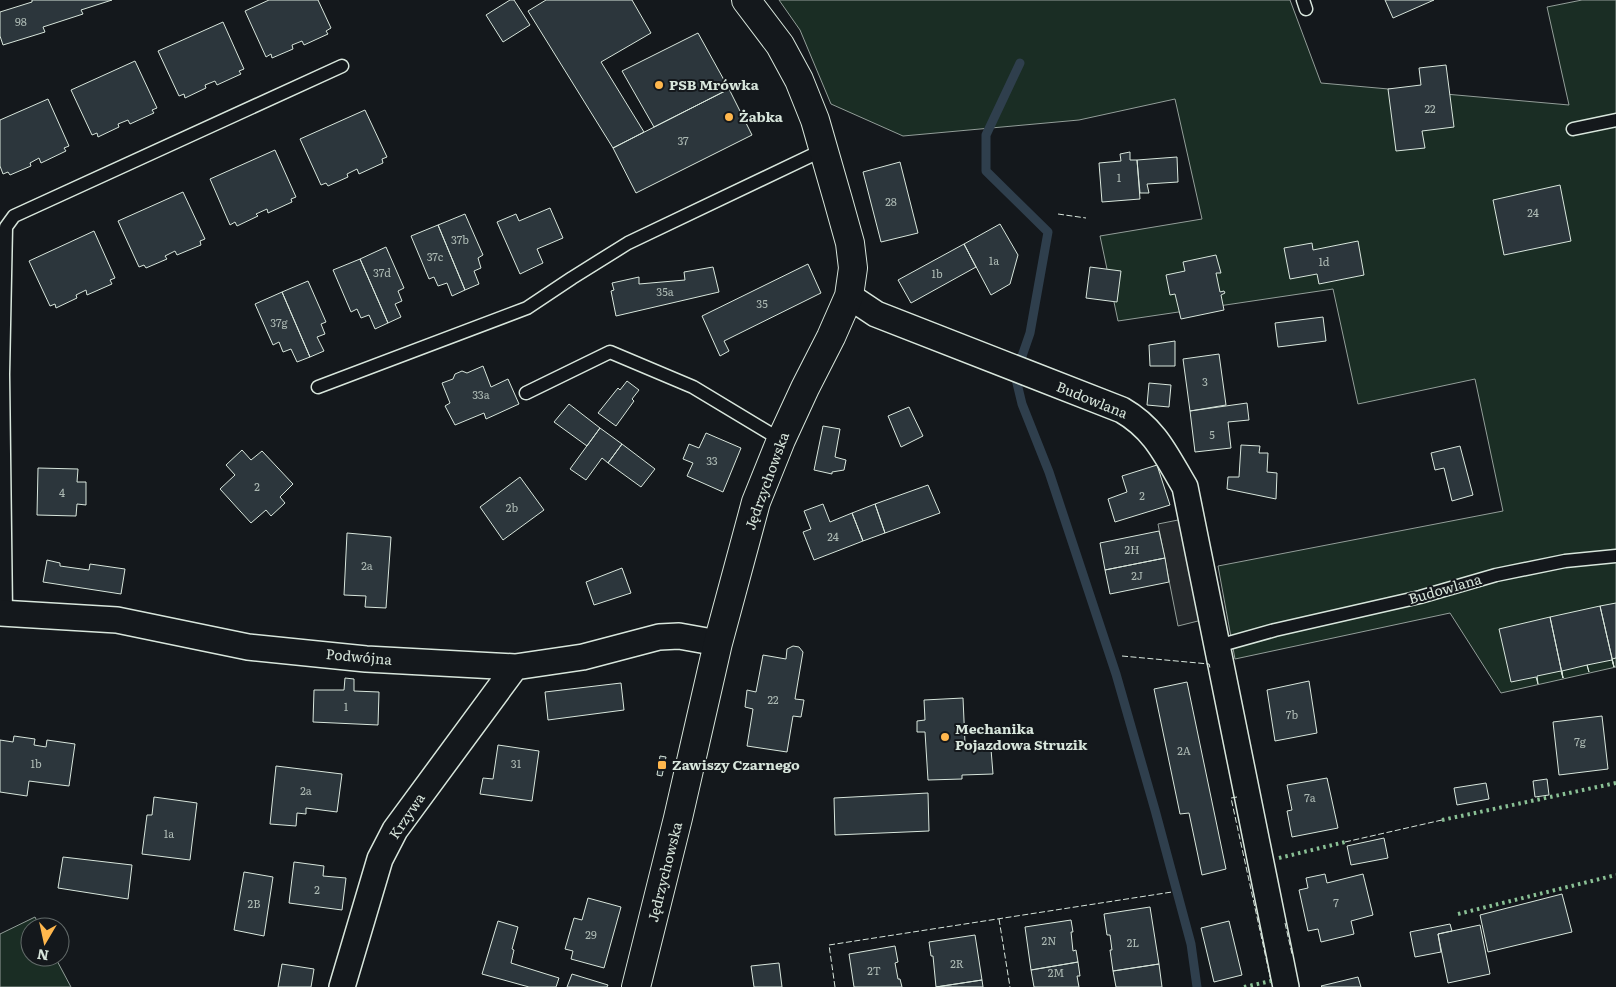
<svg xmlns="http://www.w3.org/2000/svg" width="1616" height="987" viewBox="0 0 1616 987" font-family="Literata,serif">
<rect width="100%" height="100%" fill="#14181c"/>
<path fill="#1a2d24" stroke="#939e99" d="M779 0H1290L1321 83 1569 105 1547 7 1582 0H1616V667L1501 693 1450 613 1235 659 1218 566 1503 511 1475 379 1358 404 1333 289 1118 321 1100 236 1202 219 1175 99 1079 120 903 136 831 104 800 30Z
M35 917 40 927H30V957H55L71 987H0V934Z"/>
<path fill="#24282b" stroke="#939e99" d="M1183 519 1202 620 1178 626 1158 524Z"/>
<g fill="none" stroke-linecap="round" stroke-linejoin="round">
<path stroke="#2f3f4d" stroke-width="9" d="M1020 63 986 135V171L1048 232 1030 333 1021 359
M1015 375 1022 404 1049 472 1116 674 1155 810 1191 944 1197 987"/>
</g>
<path fill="#2c363c" stroke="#d8e6dc" d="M32 0H112L81 10 83 14 43 27 45 32 3 45 0 36V12L32 2Z
M269 0H318L331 28 326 31 328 34 304 45 302 41 292 45 293 49 272 58 271 54 266 57 245 11Z
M510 0H514L530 25 503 42 486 15Z
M546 0H632L651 33 601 62 644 132 613 148 528 11Z
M1385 0H1434L1393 18Z
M223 22 244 69 239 71 241 74 217 85 215 81 205 85 206 88 185 98 184 94 179 96 158 51Z
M698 33 729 89 654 127 622 71Z
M135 61 157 108 152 110 154 113 130 124 128 120 118 124 119 127 98 137 97 133 92 135 71 90Z
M1446 65 1454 127 1422 131 1425 148 1396 151 1388 89 1421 85 1419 68Z
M729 89 752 135 636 193 613 148Z
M48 99 69 146 64 148 66 151 41 163 39 158 30 163 31 166 10 175 8 172 3 174 0 166V120Z
M365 110 387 157 382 159 383 163 359 174 357 169 347 174 348 177 328 186 326 183 321 185 300 139Z
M275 150 296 197 291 199 292 202 268 213 267 209 256 214 258 216 237 226 235 222 230 225 210 179Z
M1130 152V160H1137L1140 199 1102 202 1099 163 1121 161 1120 154Z
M1177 157 1178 182 1147 184 1149 193H1140L1137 160Z
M900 162 918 233 881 242 863 172Z
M1560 185 1571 241 1504 255 1493 200Z
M183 192 205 239 200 241 201 245 177 255 175 251 165 256 167 259 146 268 144 265 139 267 118 221Z
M550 208 563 238 537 249 543 263 520 274 497 222 516 214 519 221Z
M465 214 483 255 478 258 481 268 474 271 479 284 465 290 438 225Z
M1000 224 1018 255 1010 284 991 295 964 244Z
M438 225 465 290 452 296 447 283 438 286 434 277 429 279 411 236Z
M94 231 115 278 110 280 112 284 87 295 86 290 76 295 77 298 56 308 55 304 50 306 29 261Z
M1358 241 1364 275 1319 284 1317 274 1290 279 1284 248 1312 243 1313 250Z
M964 244 976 267 911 303 898 280Z
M386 247 404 288 398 291 402 301 395 304 401 317 388 323 360 259Z
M1216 255 1221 273H1216L1220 292 1224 291 1225 293 1221 295 1224 310 1181 319 1175 294 1170 295 1166 275 1185 271 1183 262Z
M360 259 388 323 375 329 369 315 361 318 357 309 351 312 333 270Z
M808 264 821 293 724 341 729 351 720 356 702 316Z
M713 267 719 292 616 316 611 291 614 290 612 283 639 277V284L685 280 684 272Z
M1090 267 1121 271 1117 302 1086 298Z
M308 281 326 322 321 324 325 334 317 337 324 351 310 357 282 292Z
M282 292 310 357 297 362 291 349 283 352 279 342 273 345 255 304Z
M1323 317 1326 341 1278 347 1275 323Z
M1175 341V366H1150L1149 345Z
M1219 354 1226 405 1190 411 1183 359Z
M483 366 491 387 508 379 519 404 486 419 484 413 455 425 445 406 450 403 442 383 453 379 455 374 462 371 467 373Z
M627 381 639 390 632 399 634 401 616 426 598 413 618 388 620 390Z
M1149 383 1171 385 1169 407 1147 405Z
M1247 403 1249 420 1228 422 1231 448 1195 452 1190 411Z
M569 404 600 428 587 446 554 422Z
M909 407 923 436 901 447 888 416Z
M823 426 840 429 835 457 846 460 844 470 832 472V474L814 470Z
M600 428 622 444 608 463 602 458 586 480 570 469Z
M706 433 741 448 723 492 687 476 693 463 683 459 689 444 699 448Z
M622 444 655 469 641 487 608 463Z
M1241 445 1260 446 1259 453H1268L1267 472 1277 473 1276 499 1227 489 1228 477H1239Z
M1460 446 1473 495 1452 501 1444 468 1435 470 1431 453Z
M242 450 251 460 262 451 293 484 280 497 285 503 271 516 266 510 251 523 220 489 235 475 226 465Z
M1157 465 1170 505 1115 522 1108 499 1127 492 1122 476Z
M38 468 78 469 77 482H86V505L77 504 76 516 37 515Z
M520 477 544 510 503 540 480 507Z
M928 485 940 513 885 533 875 504Z
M823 504 830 522 852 513 863 541 814 560 803 532 811 529 804 511Z
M875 504 885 533 863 541 852 513Z
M1159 531 1165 558 1105 570 1100 543Z
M347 533 391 537 386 608 365 607 366 596 344 595Z
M1165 558 1169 582 1110 594 1105 570Z
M47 560 60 563V566L89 570 90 564 125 569 121 594 43 582Z
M622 568 631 593 594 605 586 582Z
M1616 603V658L1612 659 1614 667 1600 606Z
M1600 606 1614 667 1612 660 1587 665 1589 672 1587 665 1562 671 1563 678 1550 617Z
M1550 617 1563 678 1561 671 1537 676 1538 684 1536 677 1511 682 1499 629Z
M793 646 799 647 803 652 795 699 804 700 801 717 793 716 787 752 747 746 753 709 745 707 747 690 756 692 763 655 786 659 787 649Z
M345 678 354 679V691L379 692 378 725 313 722 314 690H344Z
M1309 681 1317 733 1275 741 1267 690Z
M1187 682 1226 869 1202 875 1189 813 1180 814 1154 689Z
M621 683 624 710 548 720 545 692Z
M963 698 965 743H972L973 750 991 749 993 774 962 775V779L928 780 925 732H917V721L925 720 924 700Z
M1602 716 1608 769 1559 775 1553 722Z
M14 736 35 739 34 745 46 747 47 740 75 744 69 786 29 781 27 796 0 792V740L13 742Z
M498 745 539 751 532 801 480 794 483 778 493 779Z
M660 756 666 757 662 776 657 775Z
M276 766 342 774 337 812 306 808V814L297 813 296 826 270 824Z
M1327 778 1338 828 1292 837 1287 811 1292 810 1287 785Z
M1547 779 1549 795 1535 797 1533 781Z
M1486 783 1489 799 1457 805 1454 788Z
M928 793 929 831 835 835 834 798Z
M154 797 197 803 190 860 142 854 147 815H152Z
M1384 838 1388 858 1351 865 1347 846Z
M63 857 132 865 128 899 58 888Z
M294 862 324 866 323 876 346 878 342 910 289 903Z
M244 872 273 877 264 936 234 930Z
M1325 874 1327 883 1363 874 1373 915 1351 921 1354 934 1321 942 1318 929 1308 931 1299 890 1308 888 1306 878Z
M1562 894 1572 932 1488 952 1480 915Z
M588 898 621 907 604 968 571 959 573 951 565 949 574 918 582 920Z
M1150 907 1159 964 1113 971 1110 950H1112L1110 935H1107L1104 914Z
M1071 920 1073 932H1071L1073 951 1076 950 1078 962 1031 970 1025 927Z
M498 921 518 927 512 949 514 950 511 963 559 978 556 987H529L482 974Z
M1229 921 1242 975 1214 982 1201 928Z
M1450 924 1452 931 1438 934 1441 952 1415 957 1410 932Z
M1480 925 1490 974 1448 983 1438 934Z
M975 935 982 980 936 987 933 956H931L929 942Z
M895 946 898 962 895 963 898 979H900L902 987H854L849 954Z
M1078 962 1080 976H1077L1079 987H1034L1031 970Z
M779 963 782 987H754L751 966Z
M282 964 314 969 311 987H278Z
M1159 964 1162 987H1116L1113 971Z
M572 974 608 985 607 987H567Z
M1358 977 1361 987H1322L1321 986Z
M982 980 983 987H936Z"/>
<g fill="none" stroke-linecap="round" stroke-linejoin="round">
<defs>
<path id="lane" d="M1303 0 1306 9
M1573 129 1616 120
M318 387 527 308 572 278 628 243 823 150
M526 393 610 352 693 387 781 440
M6 613 3 374 6 227 14 216 342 66
M1218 646 1275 630 1420 597 1496 575 1565 561 1616 556"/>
<path id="street" d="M849 296 876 314 1122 410C1155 429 1166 455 1185 487L1286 987
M0 613 117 620 248 647 366 659 515 667 583 657 659 637 679 636 718 643
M342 987 380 859 395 830 515 667"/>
<path id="secondary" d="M636 987 678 818 718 643 756 502 781 440 805 388 831 337 849 296 853 268 850 243 838 200 815 120 799 80 780 45 746 0"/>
</defs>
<use href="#lane" stroke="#d8e6dc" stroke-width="15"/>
<use href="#street" stroke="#d8e6dc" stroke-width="28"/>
<use href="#secondary" stroke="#d8e6dc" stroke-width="30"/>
<use href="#lane" stroke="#14181c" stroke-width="12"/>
<use href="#street" stroke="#14181c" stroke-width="25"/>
<use href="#secondary" stroke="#14181c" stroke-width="28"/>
<path stroke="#8ac095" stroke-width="4" stroke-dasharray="2.5 4" stroke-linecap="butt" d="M1442 820 1616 783
M1279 858 1345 842
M1458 914 1616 875
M1244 987 1271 981"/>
<path stroke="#d8e6dc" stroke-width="1" stroke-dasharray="6 2.5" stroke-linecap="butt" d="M1058 214 1086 218
M1122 656 1209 664 1210 668
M1237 797 1231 798 1271 981
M1345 842 1442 820
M999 919 1010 987
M1285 923 1292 954
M835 987 829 945 1172 892"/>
</g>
<g fill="#ffb74d" stroke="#14181c" stroke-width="2">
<circle cx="659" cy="85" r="5"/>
<circle cx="729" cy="117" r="5"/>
<circle cx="945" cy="737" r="5"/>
<rect x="657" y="760" width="10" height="10" rx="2.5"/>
</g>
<g text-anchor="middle" stroke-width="4" stroke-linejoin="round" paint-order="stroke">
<g font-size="11" fill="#adbab4">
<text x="21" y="26">98</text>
<text x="1430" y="113">22</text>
<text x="683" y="145">37</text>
<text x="1119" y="182">1</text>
<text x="891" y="206">28</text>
<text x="1533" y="217">24</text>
<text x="460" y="244">37b</text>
<text x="435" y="261">37c</text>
<text x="994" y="265">1a</text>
<text x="1324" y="266">1d</text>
<text x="382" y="277">37d</text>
<text x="937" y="278">1b</text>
<text x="665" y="296">35a</text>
<text x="762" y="308">35</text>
<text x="279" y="327">37g</text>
<text x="1205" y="386">3</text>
<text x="481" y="399">33a</text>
<text x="1212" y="439">5</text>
<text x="712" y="465">33</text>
<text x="257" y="491">2</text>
<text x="62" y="497">4</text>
<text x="1142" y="500">2</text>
<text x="512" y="512">2b</text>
<text x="833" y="541">24</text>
<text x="1132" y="554">2H</text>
<text x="367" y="570">2a</text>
<text x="1137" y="580">2J</text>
<text x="773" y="704">22</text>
<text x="346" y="711">1</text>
<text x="1292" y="719">7b</text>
<text x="1580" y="746">7g</text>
<text x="1184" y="755">2A</text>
<text x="36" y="768">1b</text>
<text x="516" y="768">31</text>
<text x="306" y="795">2a</text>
<text x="1310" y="802">7a</text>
<text x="169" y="838">1a</text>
<text x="317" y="894">2</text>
<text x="1336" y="907">7</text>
<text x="254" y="908">2B</text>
<text x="591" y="939">29</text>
<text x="1049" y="945">2N</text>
<text x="1133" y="947">2L</text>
<text x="957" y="968">2R</text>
<text x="874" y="975">2T</text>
<text x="1056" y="977">2M</text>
</g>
<g font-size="14" font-weight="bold" fill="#d8e6dc" stroke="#14181c" text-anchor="start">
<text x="669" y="90">PSB Mrówka</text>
<text x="739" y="122">Żabka</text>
<text x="955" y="734">Mechanika<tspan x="955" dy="16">Pojazdowa Struzik</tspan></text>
<text x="672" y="770">Zawiszy Czarnego</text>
</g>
<g font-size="14" fill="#d8e6dc" stroke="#14181c">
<text transform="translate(1092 400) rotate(22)" y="5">Budowlana</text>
<text transform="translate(767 481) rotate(-70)" y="5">Jędrzychowska</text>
<text transform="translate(1445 589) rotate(-16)" y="5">Budowlana</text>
<text transform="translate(359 657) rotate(5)" y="5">Podwójna</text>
<text transform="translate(407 816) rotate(-56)" y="5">Krzywa</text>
<text transform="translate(665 872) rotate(-76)" y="5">Jędrzychowska</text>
</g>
</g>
<g transform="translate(45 942) rotate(189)"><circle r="24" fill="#14181c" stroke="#626a69"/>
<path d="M0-4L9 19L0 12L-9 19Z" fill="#ffb74d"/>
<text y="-8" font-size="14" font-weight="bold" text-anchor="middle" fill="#d8e6dc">N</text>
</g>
</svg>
